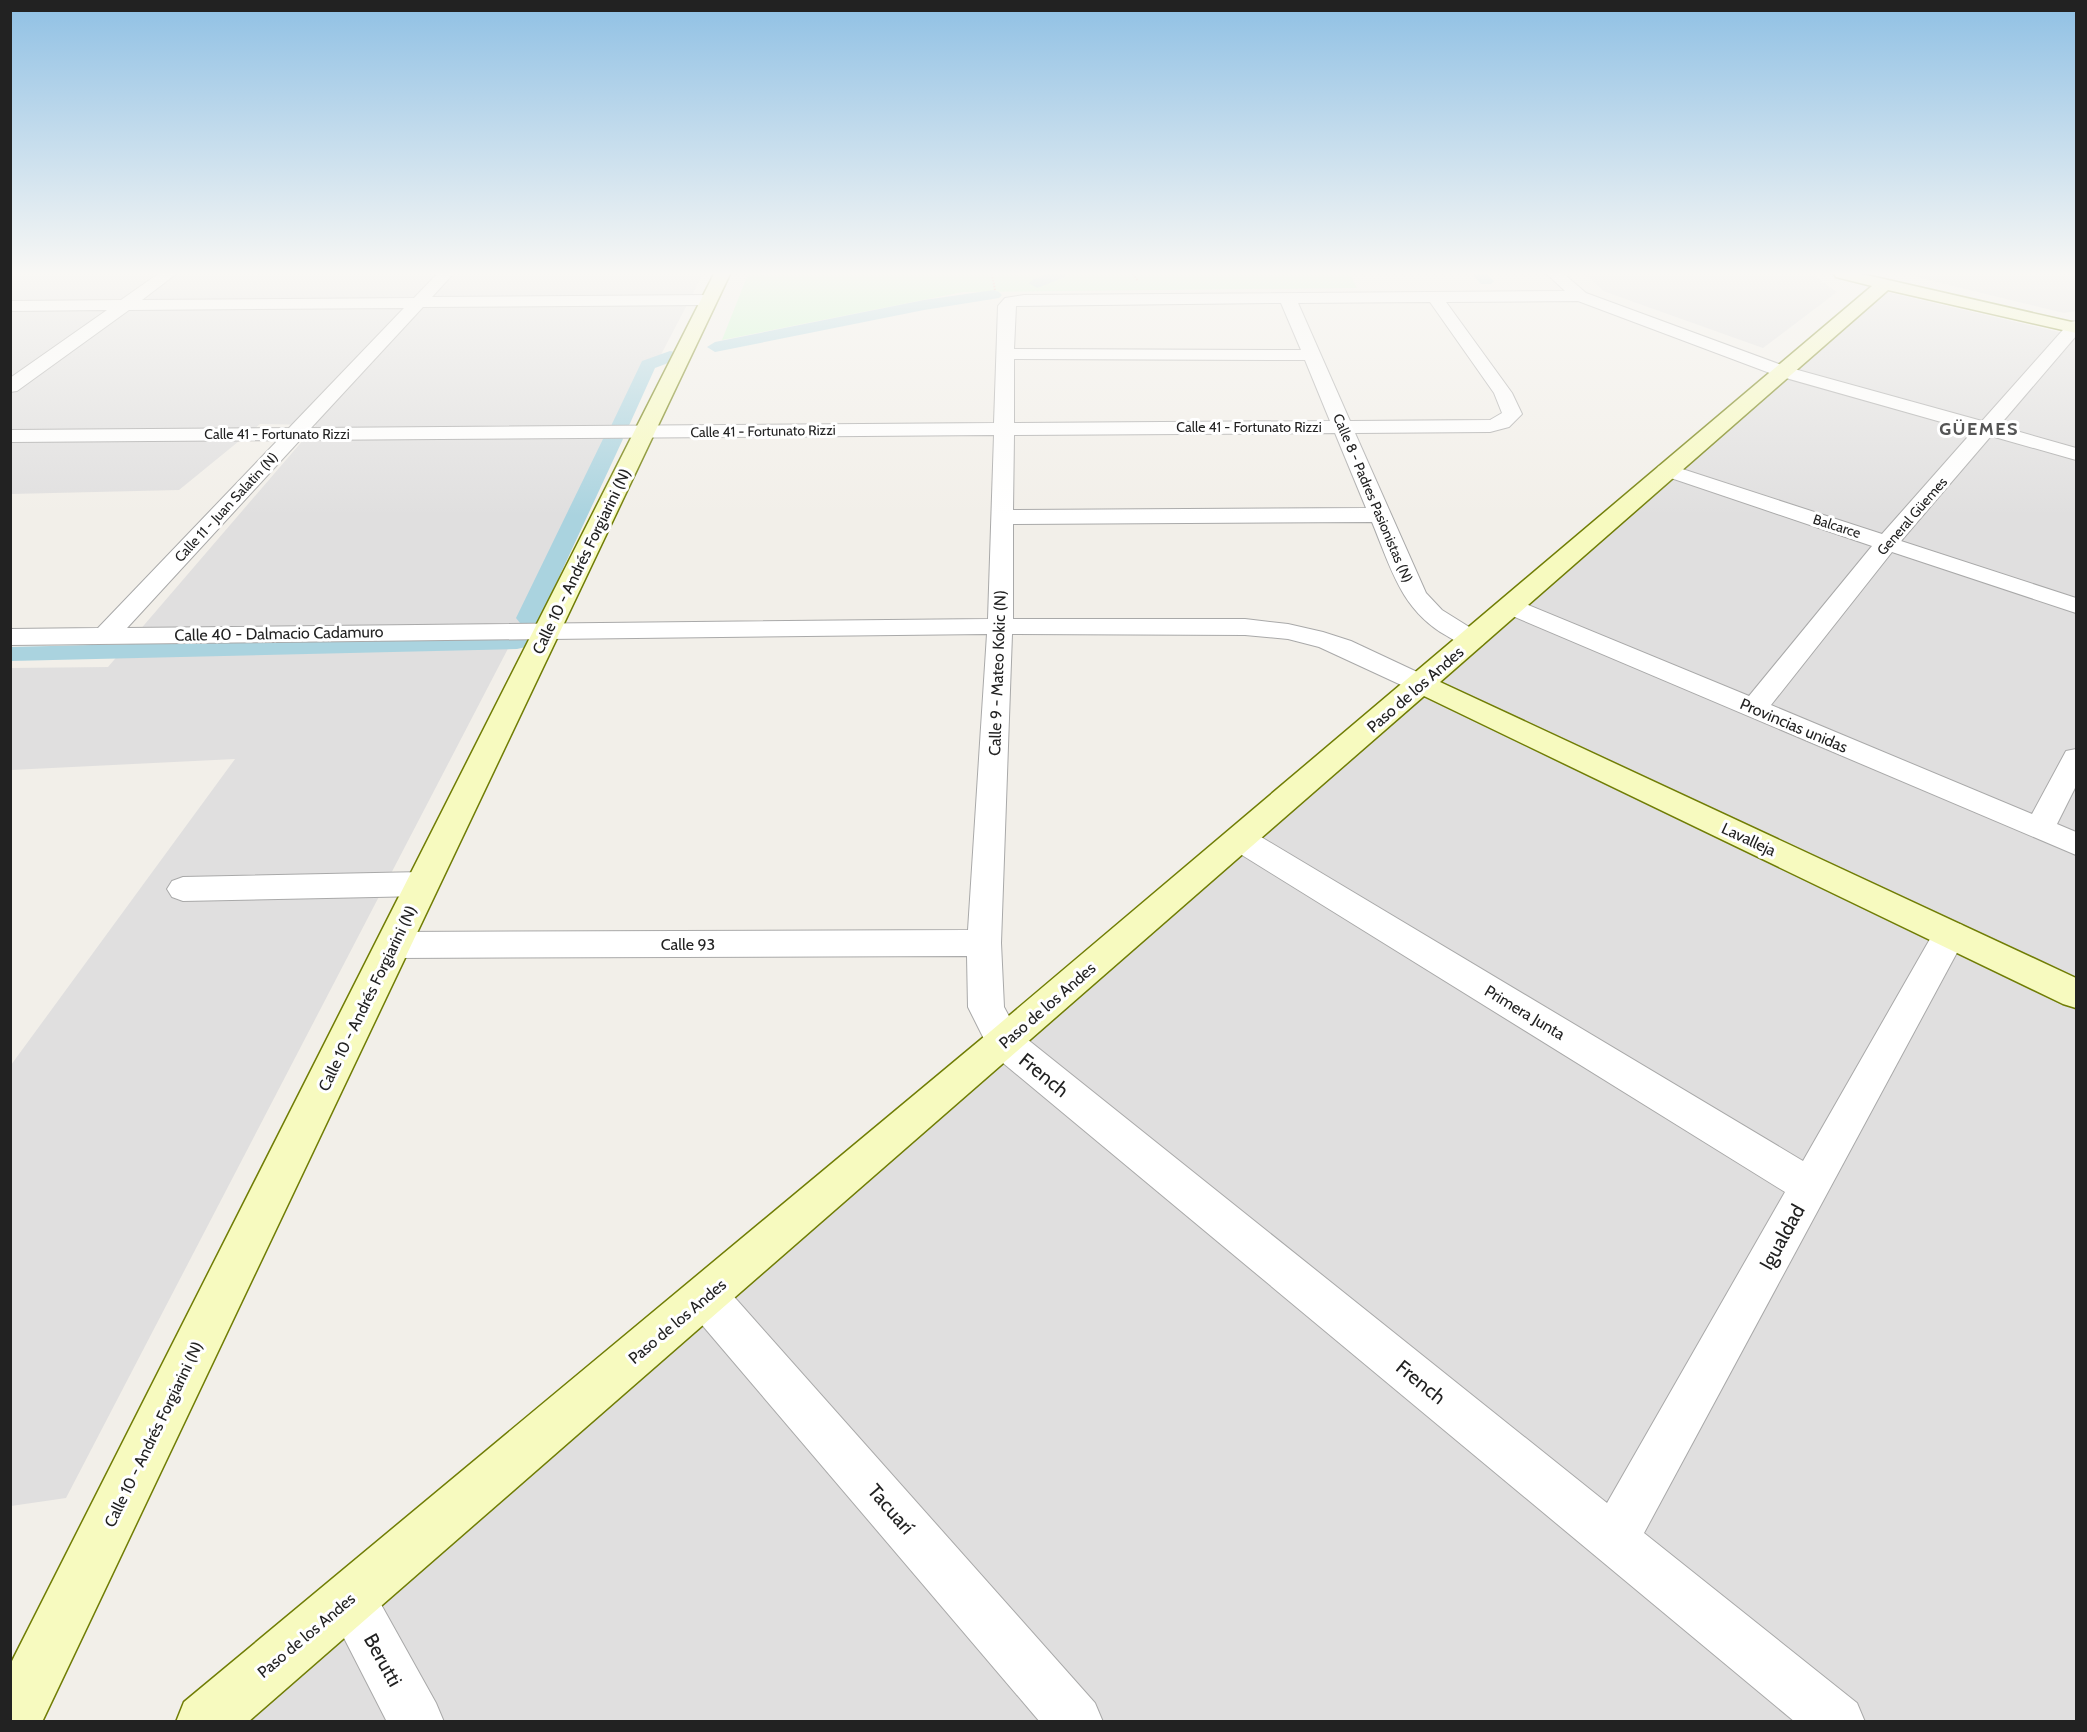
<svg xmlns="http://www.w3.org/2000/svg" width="2087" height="1732" viewBox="0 0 2087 1732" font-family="Cabin,sans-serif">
<rect width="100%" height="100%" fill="#f2efe9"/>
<path fill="#e0dfdf" d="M11 274H703L66 1498 11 1506V1065L235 759 11 770V668L108 667 316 425 260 424 179 490 11 494Z
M1586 274H1812L1837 292 1763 348 1603 291Z
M1910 274H2076V311L2064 313 1916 277Z
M1882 291 2076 336V1721L229 1722Z"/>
<path fill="#c8facc" d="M748 274H1350L1357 288 963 292 722 340Z"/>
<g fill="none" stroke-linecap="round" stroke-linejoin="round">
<path fill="#aad3df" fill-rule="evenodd" d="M1047 274H1067L1065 277 1037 288 1029 283 1032 280Z
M1472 274H1487L1494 281 1491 284H1481Z
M994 290 999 292 1002 295 999 298 924 310 715 352 707 347 715 342 924 300Z
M670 351 676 352 679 356 676 360 655 368 627 430H613L611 426 642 361Z
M613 433 620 435 623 439 540 618 536 623 528 625 520 623 516 618 603 439 606 435Z
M518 633 527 635 530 640 526 647 517 649 10 661V647L509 635Z"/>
<defs>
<path id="street" d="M158 274H176L142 300 414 298 437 274H453L432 297 709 295 717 300 709 305 423 307 311 428 994 423 998 306 1005 298 1024 295 1565 291 1547 274H1564L1586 293 1787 367 1982 421 2070 322 2076 321V336L1999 426 2076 448V460L1991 436 1901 541 2076 598V613L1892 552 1771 705 2032 814 2066 751 2076 749V786L2057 824 2076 832V855L1503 612 1500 607 1503 602 1512 600 1521 602 1749 696 1872 546 1659 474 1656 470 1659 466 1666 464 1673 466 1882 534 1973 431 1775 375 1578 301 1446 302 1512 393 1522 414 1509 427 1490 432 1355 433 1426 593 1442 610 1482 635 1486 640 1482 645C1468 649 1459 643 1447 636 1401 610 1391 568 1372 522L1013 524V619H1245L1288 624 1323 632 1351 641 1430 678 1434 684 1430 690 1421 692 1412 690 1319 647 1288 639 1245 635 1012 634 1001 943 1004 1007 1017 1031 1607 1503 1785 1192 1229 847 1225 839 1229 831 1240 828 1251 831 1803 1161 1938 925 1950 921 1962 925 1967 934 1644 1533 1857 1703 1865 1722H1795L991 1053 968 1007 967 956 393 958 381 954 376 945 381 936 393 932 968 930 987 634 10 645V629L98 628 278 440 10 442V430L289 428 404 308 129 310 17 391 10 392V378L107 310 10 311V301L121 300ZM1430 302 1494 393 1502 413 1490 420 1350 421 1298 303ZM1281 303 1301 350 1014 349 1016 306ZM1014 359 1305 360 1330 421 1014 423ZM1335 433 1366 508 1013 510 1014 435ZM994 435 988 619 127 628 300 440Z
M423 872 434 876 439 884 434 892 423 896 183 901 172 897 167 889 172 881 183 877Z
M706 1276 721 1282 1095 1703 1103 1722H1040L691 1312 685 1297 691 1282Z
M350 1573 368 1581 436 1703 444 1722H387L324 1599 332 1581Z"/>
<path id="secondary" d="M714 274H730L42 1722H10V1665Z
M1834 274H1862L2076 323V333L1888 290 1440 682 2076 978V1008L2063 1004 1424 696 248 1722H176L184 1702 991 1031 1872 286 1836 277Z"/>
</defs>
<use href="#street" stroke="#a9a9a9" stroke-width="2"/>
<use href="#secondary" stroke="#707d05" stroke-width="3"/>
<path stroke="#fa8072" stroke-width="2" stroke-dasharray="1.5 1.5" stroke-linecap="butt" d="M992 274 995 290
M1133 274 1138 281"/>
<use href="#street" fill="#fff" fill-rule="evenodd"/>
<use href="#secondary" fill="#f7fabf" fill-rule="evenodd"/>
</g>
<linearGradient id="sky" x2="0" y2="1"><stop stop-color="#8fc0e4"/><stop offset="0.53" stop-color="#f9f8f5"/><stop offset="1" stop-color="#f9f8f5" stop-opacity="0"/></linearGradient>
<rect width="2087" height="516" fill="url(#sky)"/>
<g text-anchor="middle" stroke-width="6" stroke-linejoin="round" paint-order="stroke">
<g font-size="14" fill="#222" stroke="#fff">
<text x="1249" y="432">Calle 41 - Fortunato Rizzi</text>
<text transform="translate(763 431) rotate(-1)" y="5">Calle 41 - Fortunato Rizzi</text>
<text x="277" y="439">Calle 41 - Fortunato Rizzi</text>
<text transform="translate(1373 498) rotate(67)" y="5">Calle 8 - Padres Pasionistas (N)</text>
<text transform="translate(226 507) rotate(-47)" y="5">Calle 11 - Juan Salatin (N)</text>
<text transform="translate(1912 516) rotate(-49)" y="5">General Güemes</text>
<text transform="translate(1837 526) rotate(18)" y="5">Balcarce</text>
</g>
<g font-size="16" fill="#222" stroke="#fff">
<text transform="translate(581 561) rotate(-64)" y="6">Calle 10 - Andrés Forgiarini (N)</text>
<text transform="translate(279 633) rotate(-1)" y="6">Calle 40 - Dalmacio Cadamuro</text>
<text transform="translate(997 673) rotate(-88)" y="6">Calle 9 - Mateo Kokic (N)</text>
<text transform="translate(1415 689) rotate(-41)" y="6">Paso de los Andes</text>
<text transform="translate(1794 725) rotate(23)" y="6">Provincias unidas</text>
<text transform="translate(1749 839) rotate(25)" y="6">Lavalleja</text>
<text x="688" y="950">Calle 93</text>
<text transform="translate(367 998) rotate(-64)" y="6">Calle 10 - Andrés Forgiarini (N)</text>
<text transform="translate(1047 1005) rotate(-41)" y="6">Paso de los Andes</text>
<text transform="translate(1525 1012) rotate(31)" y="6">Primera Junta</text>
<text transform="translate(677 1321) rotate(-40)" y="6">Paso de los Andes</text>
<text transform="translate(153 1434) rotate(-64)" y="6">Calle 10 - Andrés Forgiarini (N)</text>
<text transform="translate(306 1635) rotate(-40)" y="6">Paso de los Andes</text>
</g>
<g font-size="18" font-weight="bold" letter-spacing="1.5" fill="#555" stroke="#fff">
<text x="1979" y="435">GÜEMES</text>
</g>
<g font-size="20" fill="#222" stroke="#fff">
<text transform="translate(1044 1075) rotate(39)" y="7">French</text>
<text transform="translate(1782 1237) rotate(-61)" y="7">Igualdad</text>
<text transform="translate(1421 1382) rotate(39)" y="7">French</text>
<text transform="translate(891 1509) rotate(49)" y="7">Tacuarí</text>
<text transform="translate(383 1660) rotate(61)" y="7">Berutti</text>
</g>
</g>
<rect width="2087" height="1732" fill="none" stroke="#222222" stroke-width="24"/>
</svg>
